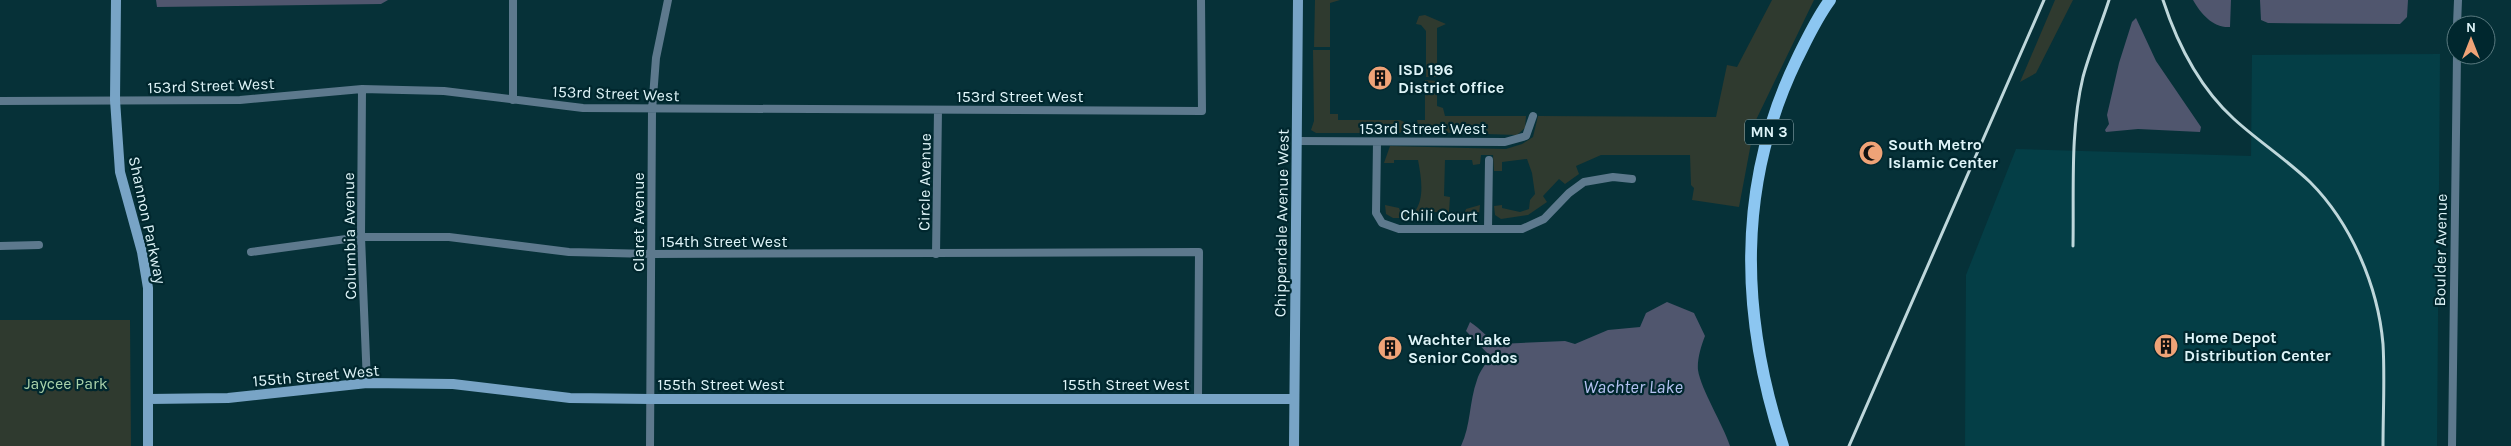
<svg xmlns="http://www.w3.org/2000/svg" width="2511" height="446" viewBox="0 0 2511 446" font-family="Karla,sans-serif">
<rect width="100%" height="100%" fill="#063138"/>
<path fill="#043e46" d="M2440 54 2437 446H1965L1966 275 2016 149 2251 156 2252 55Z"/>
<path fill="#2f3a2f" d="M1315 0H1340L1330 3V47H1314Z
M1772 0H1814L1755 122 1739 207 1692 200 1694 188 1691 185 1690 155H1601L1576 166 1579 174 1565 184 1559 179 1543 196 1547 202 1528 215 1501 219 1495 215 1494 206 1502 205V208L1520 212 1529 209 1530 200 1535 194 1532 173 1527 159 1502 162V171H1494L1493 155H1481L1480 164 1473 165 1472 160H1445L1444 196 1450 197 1449 212H1465L1466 209 1480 205 1479 215 1477 214 1474 218 1443 217 1442 212H1419V218H1393L1386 214 1385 205 1399 208 1400 211H1415C1425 198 1421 176 1418 160H1394V163H1384L1390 146 1506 149 1522 144 1533 137 1538 116 1716 117 1727 65 1737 67Z
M2055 0H2073L2036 73 2020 82Z
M1425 15 1446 24 1437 28V77H1426V31L1421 25 1416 24 1419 16Z
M1313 50H1330V114H1338V120H1400L1404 122 1405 128 1400 133H1316L1311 130 1314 121Z
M1425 80 1437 81V106L1443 108 1445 116H1526L1525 128 1517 135 1424 132 1419 128 1417 120H1425Z
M0 320H130L131 446H0Z"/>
<path fill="#50566e" d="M156 0H388L381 4 157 7Z
M2193 0H2231L2230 27C2213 28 2201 14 2193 0Z
M2260 0H2408L2407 17 2400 24 2268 23 2261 20Z
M2136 18 2156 61 2201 127 2200 132 2138 129 2106 132 2105 130 2109 124 2107 115 2119 63 2132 22Z
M1667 302 1694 313 1705 336C1701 346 1697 360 1698 370 1701 390 1723 424 1730 446H1461C1471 425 1469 402 1477 380 1479 372 1486 364 1490 356L1466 331 1470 322C1481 329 1487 338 1499 344L1565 341 1575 344 1608 330 1640 327 1646 313Z"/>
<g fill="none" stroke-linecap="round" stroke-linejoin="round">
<path stroke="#5d798d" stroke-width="8" d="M2457 25 2458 0
M362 89 361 237 367 383
M513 100V0
M0 101 240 100 362 89 444 91 583 108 1202 111 1201 0
M1297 141 1505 142 1526 136 1533 116
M1377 142 1376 213 1382 223 1399 229H1522L1544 219 1569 193 1584 182 1613 177 1632 179
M1488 229 1489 160
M0 246 39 245
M251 252 361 237H449L569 252 651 254 1199 252 1198 399
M936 254 938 110
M650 446 652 110 656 58 668 0
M2452 446 2457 55"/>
<path stroke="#78a4c6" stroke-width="10" d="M116 0 115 100 120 172 142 252 148 288V446
M149 399 228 398 367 383 453 384 570 398 650 399H1294
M1294 446 1298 0"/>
<path stroke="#8cc6f1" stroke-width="12" d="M1783 446C1740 315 1736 185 1797 59 1807 39 1816 19 1830 0"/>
<path stroke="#bed7db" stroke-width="3" d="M2163 0C2177 43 2200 88 2234 119 2258 141 2286 159 2310 182 2351 223 2378 286 2383 344 2385 378 2383 412 2383 446
M2073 246C2074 190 2070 131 2083 77 2090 51 2101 25 2109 0
M1849 446 2044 0"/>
</g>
<defs>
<symbol id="building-disc" viewBox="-11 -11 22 22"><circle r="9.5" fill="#efa377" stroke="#00272e"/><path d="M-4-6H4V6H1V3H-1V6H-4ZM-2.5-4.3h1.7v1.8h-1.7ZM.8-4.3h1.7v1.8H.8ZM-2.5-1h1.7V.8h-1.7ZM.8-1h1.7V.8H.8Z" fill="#111"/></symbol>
<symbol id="mosque-disc" viewBox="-11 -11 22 22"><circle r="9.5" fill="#efa377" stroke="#00272e"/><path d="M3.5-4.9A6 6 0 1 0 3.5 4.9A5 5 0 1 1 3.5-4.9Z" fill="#111"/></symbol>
</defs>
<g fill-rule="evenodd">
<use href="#building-disc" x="1366" y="64" width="28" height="28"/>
<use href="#mosque-disc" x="1857" y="139" width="28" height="28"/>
<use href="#building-disc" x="2152" y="332" width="28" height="28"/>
<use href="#building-disc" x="1376" y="334" width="28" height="28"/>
</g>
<g text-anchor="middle" stroke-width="4.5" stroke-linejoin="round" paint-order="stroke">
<rect fill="#00272e" stroke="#9bb6bb" stroke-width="1" x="1745" y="119.5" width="48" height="25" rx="4"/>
<g font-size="15" font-weight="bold" fill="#def4f8">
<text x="1769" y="137">MN 3</text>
</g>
<g font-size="16" font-weight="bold" fill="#def4f8" stroke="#00272e" text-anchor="start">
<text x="1398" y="75">ISD 196<tspan x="1398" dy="18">District Office</tspan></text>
<text x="1888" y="150">South Metro<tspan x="1888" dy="18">Islamic Center</tspan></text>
<text x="2184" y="343">Home Depot<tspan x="2184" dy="18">Distribution Center</tspan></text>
<text x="1408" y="345">Wachter Lake<tspan x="1408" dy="18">Senior Condos</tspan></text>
</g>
<g font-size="16" fill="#def4f8" stroke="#00272e">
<text transform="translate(211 85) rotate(-2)" y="6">153rd Street West</text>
<text transform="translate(616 93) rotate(2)" y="6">153rd Street West</text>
<text x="1020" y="102">153rd Street West</text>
<text x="1423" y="134">153rd Street West</text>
<text transform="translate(924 182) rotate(-89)" y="6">Circle Avenue</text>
<text transform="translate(1439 215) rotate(1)" y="6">Chili Court</text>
<text transform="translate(148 220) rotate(78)" y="6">Shannon Parkway</text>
<text transform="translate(638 222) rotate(-90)" y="6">Claret Avenue</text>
<text transform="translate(1281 223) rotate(-89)" y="6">Chippendale Avenue West</text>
<text transform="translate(349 236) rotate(-91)" y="6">Columbia Avenue</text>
<text x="724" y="247">154th Street West</text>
<text transform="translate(2440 250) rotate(-89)" y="6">Boulder Avenue</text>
<text transform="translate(316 375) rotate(-5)" y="6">155th Street West</text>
<text x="721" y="390">155th Street West</text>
<text x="1126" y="390">155th Street West</text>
</g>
<g font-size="16" fill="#a8d2aa" stroke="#00272e">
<text x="66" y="389">Jaycee Park</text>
</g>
<g font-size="18" font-style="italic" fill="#b4c1f1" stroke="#00272e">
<text x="1633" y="393">Wachter Lake</text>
</g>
</g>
<g transform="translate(2471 40)"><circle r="24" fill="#00272e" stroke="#59797f"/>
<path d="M0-4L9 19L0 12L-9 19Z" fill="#efa377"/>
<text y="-8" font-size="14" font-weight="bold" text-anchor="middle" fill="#def4f8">N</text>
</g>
</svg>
